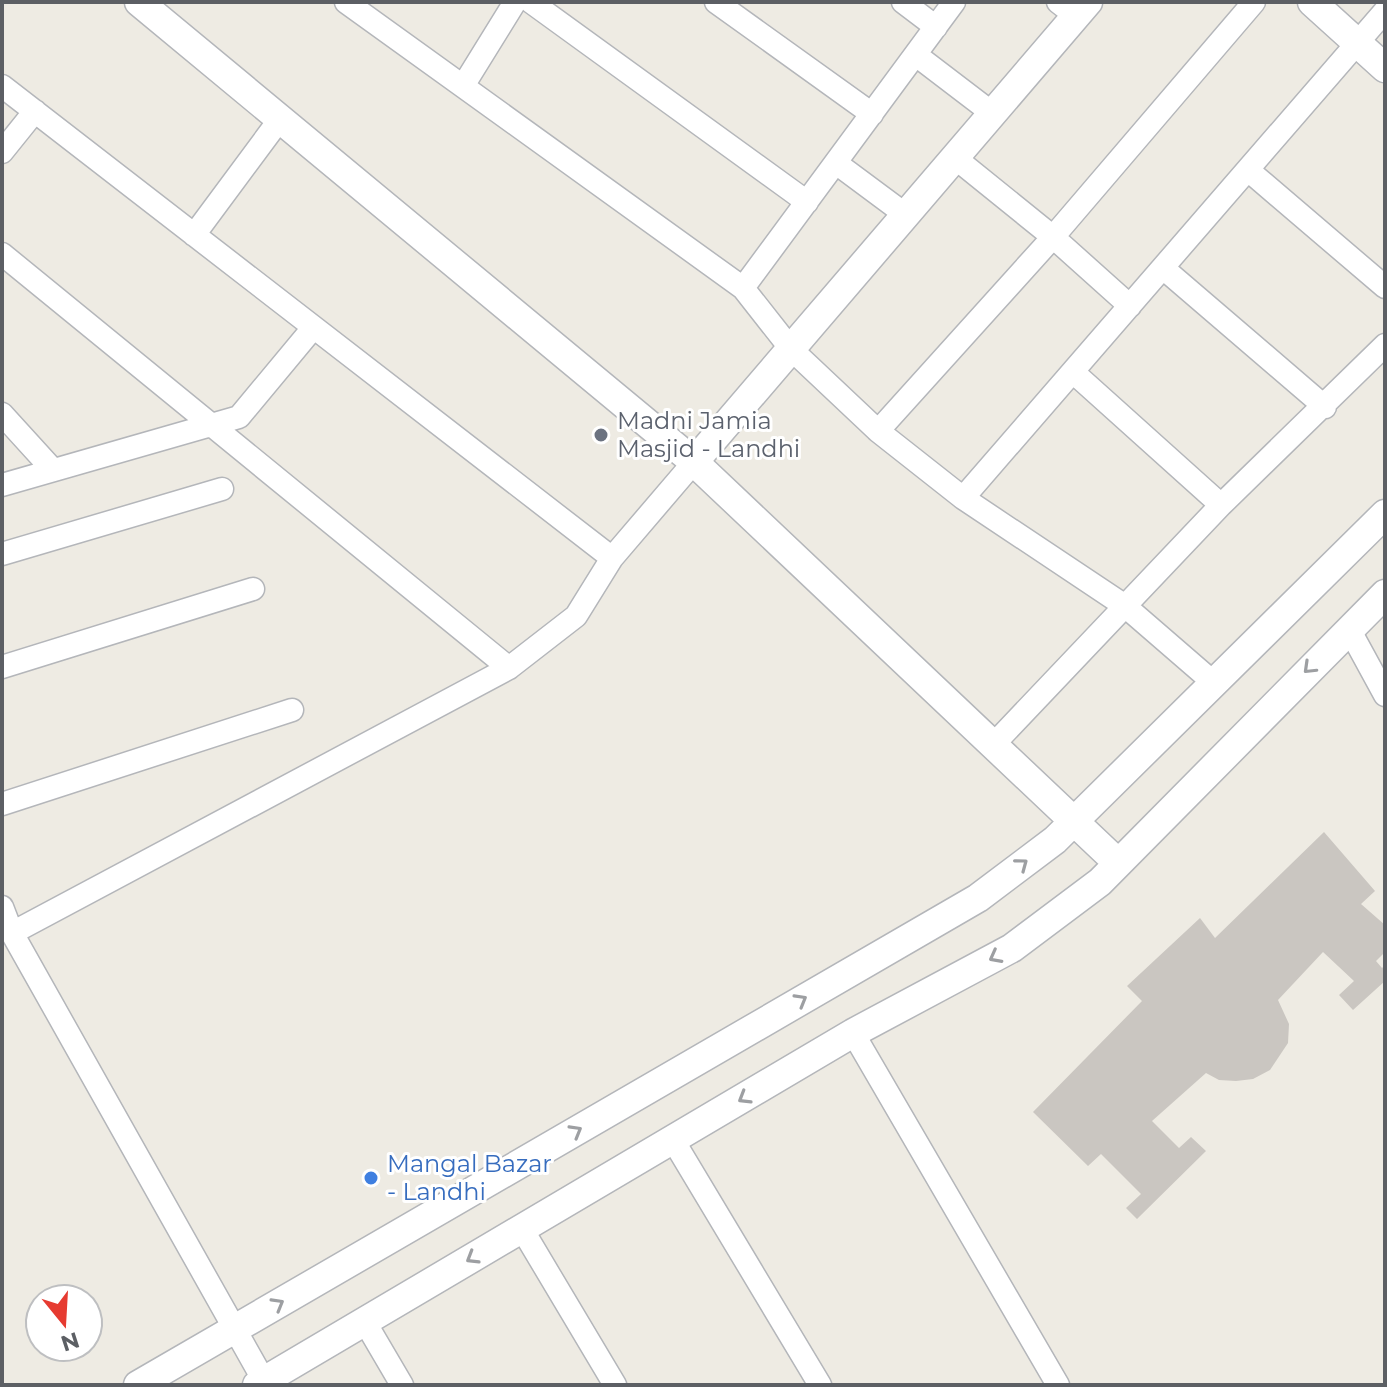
<svg xmlns="http://www.w3.org/2000/svg" width="1387" height="1387" viewBox="0 0 1387 1387" font-family="Montserrat,sans-serif">
<rect width="100%" height="100%" fill="#eeebe3"/>
<path fill="#cac6c1" d="M1324 832 1375 891 1361 904 1385 925V952L1376 961 1382 968 1385 965V981L1353 1010 1339 995 1354 981 1323 952 1278 1000 1289 1024 1288 1043 1270 1070 1253 1079 1236 1081 1219 1080 1206 1073 1152 1121 1179 1148 1191 1137 1206 1151 1137 1219 1126 1208 1141 1194 1101 1154 1088 1166 1033 1112 1142 1001 1127 986 1200 918 1215 938Z"/>
<g fill="none" stroke-linecap="round" stroke-linejoin="round">
<defs>
<path id="minor" d="M346 2 743 288 791 349 878 431 963 498 1125 606 1214 683
M531 2 807 202
M716 2 872 114
M903 2 936 27
M1058 2 1076 16
M916 55 992 113
M2 86 612 558
M463 86 515 2
M2 152 35 111
M954 157 1053 237 1130 306
M836 163 906 215
M1248 170 1385 287
M194 235 280 119
M2 254 509 668
M1163 268 1325 407
M743 288 954 2
M1073 372 1221 505
M2 414 53 470
M878 431 1053 237 1254 2
M2 485 239 417 313 328
M963 498 1385 11
M2 554 222 489
M1349 629 1385 695
M2 667 253 589
M993 745 1221 505 1385 345
M2 804 292 710
M2 907 12 933 264 1381
M12 933 509 668 576 616 612 558 694 462
M853 1033 1058 1385
M673 1140 820 1385
M522 1229 615 1385
M365 1322 402 1385"/>
<path id="tertiary" d="M139 2 694 462 1118 863
M1312 2 1385 68
M694 462 1088 2
M138 1385 978 898 1055 840 1385 514
M257 1385 853 1033 1012 948 1100 882 1385 594"/>
</defs>
<use href="#minor" stroke="#b4b6ba" stroke-width="25"/>
<use href="#tertiary" stroke="#b4b6ba" stroke-width="31"/>
<use href="#minor" stroke="#fff" stroke-width="22"/>
<use href="#tertiary" stroke="#fff" stroke-width="28"/>
</g>
<defs><path id="oneway-chevron" d="M-2-3.5L2.5 0L-2 3.5" fill="none" stroke-width="1.6" stroke-linecap="round" stroke-linejoin="round" transform="scale(2)"/></defs>
<g stroke="#9d9fa2">
<use href="#oneway-chevron" transform="translate(1309 668) rotate(136)"/>
<use href="#oneway-chevron" transform="translate(1022 864) rotate(-37)"/>
<use href="#oneway-chevron" transform="translate(995 957) rotate(152)"/>
<use href="#oneway-chevron" transform="translate(801 1000) rotate(-30)"/>
<use href="#oneway-chevron" transform="translate(744 1098) rotate(149)"/>
<use href="#oneway-chevron" transform="translate(576 1131) rotate(-30)"/>
<use href="#oneway-chevron" transform="translate(472 1258) rotate(149)"/>
<use href="#oneway-chevron" transform="translate(278 1304) rotate(-30)"/>
</g>
<circle fill="#6b7280" stroke="#fff" stroke-width="3" cx="601" cy="435" r="8"/>
<circle fill="#3f7fe0" stroke="#fff" stroke-width="3" cx="371" cy="1178" r="8"/>
<g text-anchor="middle" stroke-width="6" stroke-linejoin="round" paint-order="stroke">
<g font-size="24" fill="#5b616d" stroke="#fff" text-anchor="start">
<text x="617" y="429">Madni Jamia<tspan x="617" dy="28">Masjid - Landhi</tspan></text>
</g>
<g font-size="24" fill="#366cbe" stroke="#fff" text-anchor="start">
<text x="387" y="1172">Mangal Bazar<tspan x="387" dy="28">- Landhi</tspan></text>
</g>
</g>
<rect width="1387" height="1387" fill="none" stroke="#5c5f64" stroke-width="8"/>
<g transform="translate(64 1323) rotate(162)"><circle r="38" fill="#ffffff" stroke="#bebfc1" stroke-width="2"/>
<path d="M0-6L14 30L0 20L-14 30Z" fill="#e63b31"/>
<text y="-12" font-size="22" font-weight="bold" text-anchor="middle" fill="#5c5f64">N</text>
</g>
</svg>
